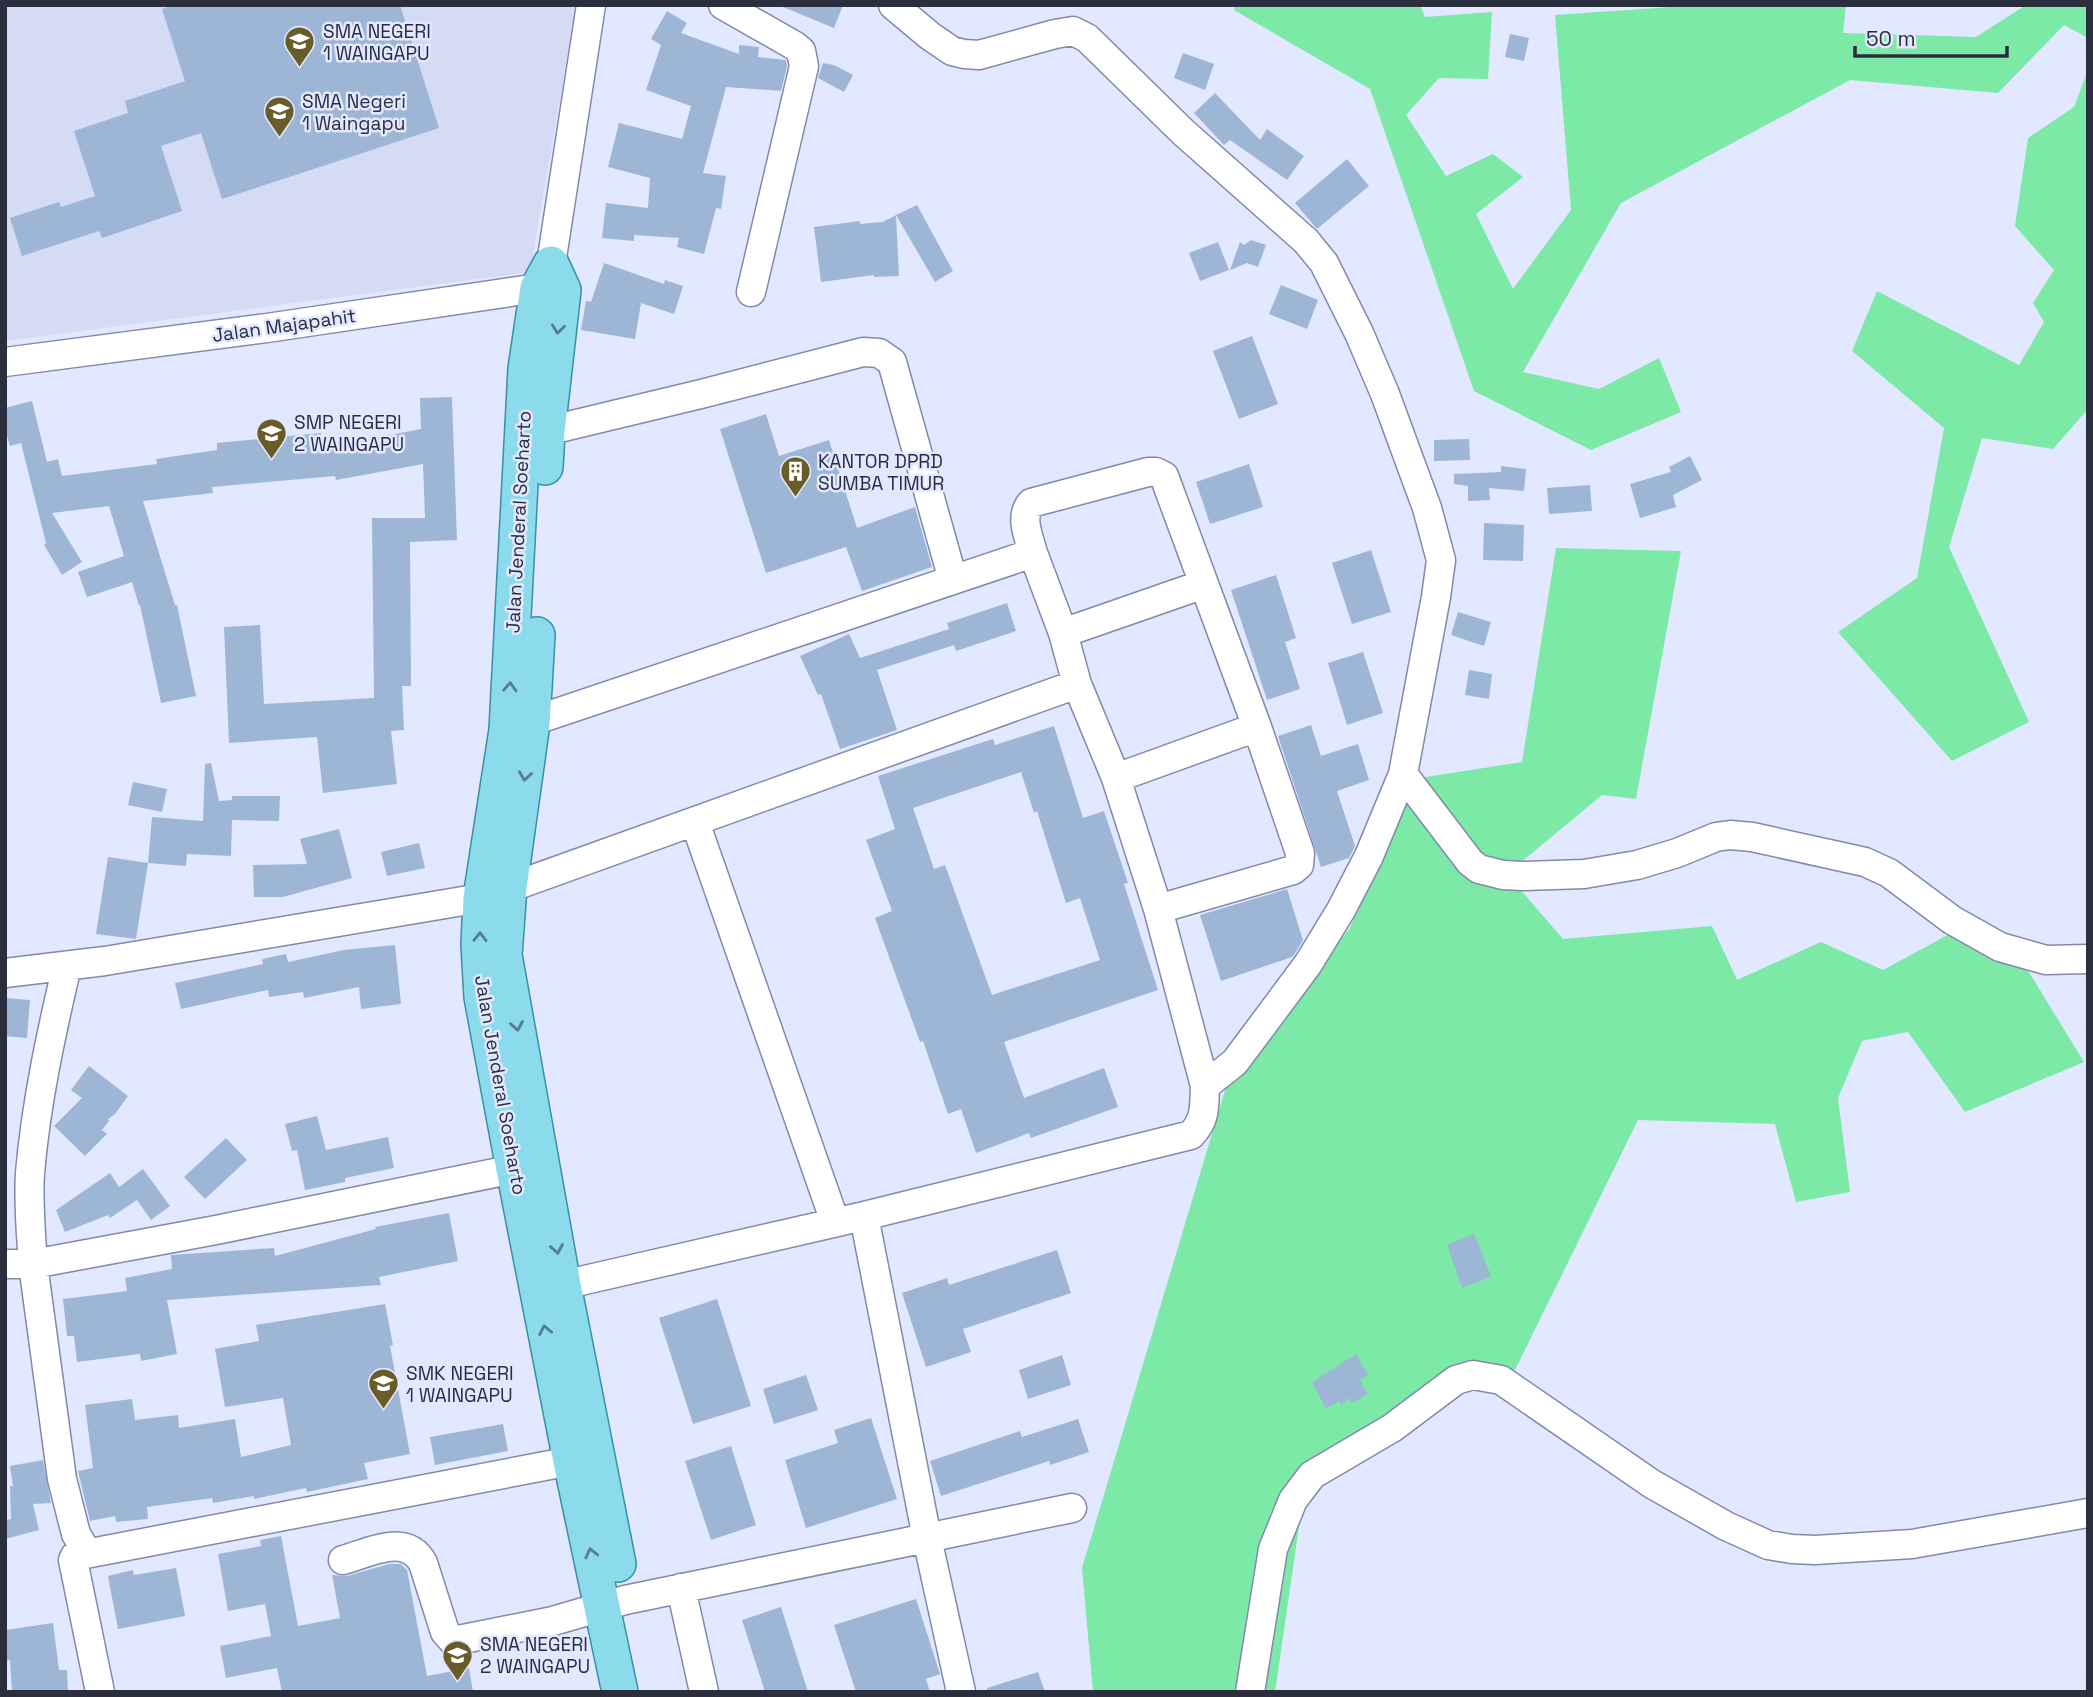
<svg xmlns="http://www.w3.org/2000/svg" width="2093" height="1697" viewBox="0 0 2093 1697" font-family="'Space Grotesk',sans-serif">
<rect width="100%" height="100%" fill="#e2e8ff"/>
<path fill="#d5daf5" d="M5 5H576L530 272 5 341Z"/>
<path fill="#7ce9a7" d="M1235 5H1420L1425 17 1492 12 1488 79 1439 78 1406 115 1446 176 1493 154 1523 177 1476 214 1513 289 1571 210 1555 15 1700 5H1846L1843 33 1976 37 2026 5H2088V38L2064 25 1998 93 1850 80 1621 203 1523 372 1599 389 1659 358 1681 412 1591 450 1474 391 1370 89 1234 10Z
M2088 70V409L2053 449 1982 438 1949 547 2029 722 1952 761 1838 632 1917 578 1944 428 1852 351 1877 291 2019 365 2044 322 2033 303 2054 270 2015 226 2028 138 2074 107Z
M1556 548 1681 551 1636 799 1602 795 1507 874 1563 939 1712 926 1737 980 1821 942 1883 970 1966 925 2016 951 2084 1062 1965 1112 1908 1032 1862 1041 1838 1098 1850 1192 1796 1202 1775 1124 1638 1120 1514 1372 1467 1370 1313 1482 1302 1506 1275 1692H1093L1082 1568 1229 1077 1350 928 1407 780 1522 762Z"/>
<path fill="#9eb6d5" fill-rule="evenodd" d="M174 5H400L439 128 222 199 201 133 161 146 182 211 102 238 99 231 22 256 10 218 59 202 61 207 95 196 74 131 128 113 125 101 185 81 162 9Z
M778 5H843L834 28Z
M667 11 687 23 681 33 739 54V45L759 47 758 57 786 60 787 66 781 91 726 87 703 173 726 176 721 209 716 208 704 254 677 247 679 238 634 235V241L602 238 606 203 648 208 650 178 608 167 619 123 682 139 691 106 646 90 661 45 651 39Z
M1510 34 1529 38 1524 61 1505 57Z
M1183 53 1214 64 1205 90 1174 78Z
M823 63 834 65 853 75 844 92 818 78Z
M1215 93 1260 140 1267 129 1304 156 1287 180 1230 140 1224 145 1194 113Z
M1347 159 1369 186 1317 229 1295 203Z
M917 205 953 271 935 282 896 215Z
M896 215 899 276 874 277V275L821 282 814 227 860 221V224L883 222Z
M1251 240 1266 245 1258 267 1247 263 1230 270 1240 242 1244 245Z
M1218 242 1229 270 1200 281 1189 253Z
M604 263 664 284 665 280 683 286 674 314 641 303 635 339 581 330 586 301 591 302Z
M1281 285 1318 300 1307 329 1269 314Z
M1252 336 1278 404 1239 419 1213 351Z
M452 397 457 540 410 542 411 686H402L404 730 391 731 397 784 323 793 317 737 229 743 224 627 260 625 264 704 374 698 372 518H425L423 464 336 480 335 476 212 487 213 493 143 501 175 605H177L196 696 161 703 140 605 139 606 132 582 87 597 78 572 124 556 109 506 52 513 82 562 62 575 44 545 46 543 21 443 10 446 5 429V408L32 401 47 462 58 459 62 476 157 464 156 459 217 450V443L321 433 322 448 421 429 420 398Z
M766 414 779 456 829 440 857 528 915 507 932 567 862 591 846 547 766 573 720 429Z
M1469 439 1470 460 1434 461V440Z
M1690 456 1702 480 1673 495 1676 507 1640 518 1630 484 1671 472 1669 467Z
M1249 464 1263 507 1210 524 1196 482Z
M1501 466 1526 469 1524 491 1489 488 1490 500 1468 501V486L1454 484V474L1501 472Z
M1590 485 1592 511 1549 514 1547 488Z
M1484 523 1524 525 1523 561 1483 560Z
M1371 550 1391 612 1352 624 1332 563Z
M1276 575 1296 638 1285 642 1300 689 1267 700 1231 590Z
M1007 603 1016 631 956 651 954 645 877 670 897 730 840 749 821 694 818 695 800 656 849 634 860 658 949 629 947 623Z
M1458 612 1491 622 1484 646 1451 635Z
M1363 652 1383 713 1347 725 1328 663Z
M1469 670 1492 674 1489 699 1465 695Z
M1311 725 1321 756 1358 744 1369 780 1337 791 1355 846 1349 858 1321 867 1278 736Z
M1054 726 1083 818 1104 811 1128 883 1124 884 1158 990 1004 1042 1024 1098 1104 1068 1118 1107 1031 1138 1029 1133 976 1153 961 1109 948 1114 923 1041 920 1042 875 918 892 911 866 840 895 829 878 776 993 739 995 745ZM1021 772 1034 813 1037 811 1066 903 1080 898 1100 960 992 995 945 865 934 869 913 808Z
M211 763 219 801 232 800V796H280L279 821 232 820 231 856 187 854 186 866 148 863 152 817 203 821 205 764Z
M133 782 167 789 162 812 128 805Z
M339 829 352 878 283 897H254L253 865 307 864 300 839Z
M419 843 425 868 387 876 381 852Z
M108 857 148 863 136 939 96 934Z
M1287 889 1303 940 1294 955 1292 957 1221 981 1200 915Z
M395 945 401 1004 361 1009 359 987 304 998 303 992 269 997 268 990 181 1009 175 983 263 964 262 959 286 954 288 962 344 950Z
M5 998 30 1000 27 1038 5 1036Z
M89 1066 128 1096 115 1114 108 1119 109 1121 102 1130 107 1134 85 1156 54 1126 82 1098 71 1090Z
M317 1116 326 1150 388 1137 394 1168 345 1178V1182L305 1190 297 1150 292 1151 285 1124Z
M226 1138 247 1160 205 1199 184 1177Z
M143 1169 170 1206 151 1220 137 1200 110 1218 108 1215 65 1232 56 1210 110 1173 119 1187Z
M449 1213 458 1261 379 1277 381 1285 167 1300 177 1354 141 1361 140 1354 77 1362 74 1336H67L63 1299 127 1291 125 1278 172 1269 171 1255 274 1248 275 1256 376 1229 375 1227Z
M1474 1234 1491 1276 1462 1288 1447 1245Z
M1057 1250 1071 1293 963 1329 971 1352 926 1367 902 1293 947 1278 949 1285Z
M717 1299 751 1406 693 1424 659 1318Z
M385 1304 393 1345 390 1346 410 1454 364 1463 368 1479 307 1492 306 1488 254 1499V1496L213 1503 212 1498 147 1507 148 1519 116 1522 115 1516 90 1521 78 1471 93 1468 85 1405 132 1399 135 1420 178 1415 179 1428 235 1419 241 1457 291 1445 283 1398 225 1407 215 1349 259 1341 256 1325Z
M1356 1354 1368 1375 1360 1380 1368 1394 1352 1403 1350 1398 1341 1405 1339 1401 1326 1409 1312 1382Z
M1062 1355 1071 1385 1028 1399 1019 1370Z
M806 1375 818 1410 774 1424 763 1389Z
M871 1418 897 1499 806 1528 785 1460 838 1443 834 1430Z
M1078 1419 1089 1452 1050 1465 1049 1461 941 1496 930 1461 1020 1431 1022 1437Z
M503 1424 508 1451 435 1465 430 1437Z
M731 1446 756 1525 711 1540 685 1461Z
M43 1460 51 1503 33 1504 39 1530 5 1539V1520L11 1519 10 1486H13L10 1466Z
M281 1536 298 1626 340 1618 332 1575 347 1576 389 1564H401L407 1570 427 1676 469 1668 473 1692H282L277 1668 226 1678 220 1646 271 1636 265 1604 228 1611 218 1554 261 1546 260 1540Z
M176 1568 185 1616 118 1629 108 1576 133 1570 134 1575Z
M916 1599 940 1674 926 1679 930 1692H856L834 1625Z
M781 1607 808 1692H765L742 1620Z
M53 1623 59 1670H67L68 1692H12L10 1660 5 1661V1630Z
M1038 1672 1045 1692H987V1688Z"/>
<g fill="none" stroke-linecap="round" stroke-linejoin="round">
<defs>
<path id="minor" d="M723 5 795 46 801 51 804 66 751 292
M893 5 930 36 952 51 964 54 979 55 1055 34 1073 31 1087 38 1183 132 1306 241 1324 263 1359 333 1385 394 1427 508 1441 560 1436 597 1403 774 1369 856 1341 910 1308 964 1235 1062 1205 1086
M551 264 591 5
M5 362 267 328 538 288 557 290
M547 431 701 394 863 352 879 353 892 362 953 580
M1033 553C1029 537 1019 517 1031 503L1148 472H1156L1164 476 1257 727 1300 853 1299 865 1293 870 1158 909
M1063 633 1204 584
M515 727 1033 553 1063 633 1077 684 1116 778 1158 909 1205 1086C1204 1108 1206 1119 1191 1135L864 1216 563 1285 544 1292
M1403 774 1470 862 1479 869 1503 875 1523 876 1584 874 1637 865 1677 853 1716 837 1730 835 1752 837 1865 862 1889 873 1952 920 2000 947 2046 960 2088 959
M1116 778 1257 727
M695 822 835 1222
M67 966C51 1034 36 1103 30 1173 28 1203 31 1234 33 1264L216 1230 514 1169
M5 973 105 961 481 898 1077 684
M864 1216 927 1538 961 1692
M5 1264H33L62 1479 76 1534 87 1553
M343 1560C369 1553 406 1532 423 1563L445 1632 453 1641 553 1621 625 1600 1072 1508
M681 1588 704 1692
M100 1692 73 1560 75 1556 571 1461
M1250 1692 1273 1549 1293 1500 1312 1475 1392 1428 1456 1380 1473 1375 1501 1380 1652 1484 1726 1526 1768 1545 1792 1549 1815 1550 1912 1544 2088 1513"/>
<path id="major" d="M551 264 538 288 526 369 507 730 481 898 479 945 482 997 514 1169 571 1461 620 1692
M545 467 547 431 563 290 551 264
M537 635 532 723 509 887 504 955 563 1285 618 1564"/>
</defs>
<use href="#minor" stroke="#8289ac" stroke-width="31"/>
<use href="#major" stroke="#398fa6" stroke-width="38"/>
<use href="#minor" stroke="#fff" stroke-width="28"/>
<use href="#major" stroke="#8cdbec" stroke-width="35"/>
</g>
<defs><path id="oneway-chevron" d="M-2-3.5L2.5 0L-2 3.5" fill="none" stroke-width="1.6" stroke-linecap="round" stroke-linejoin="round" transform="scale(1.75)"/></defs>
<g stroke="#577c8b">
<use href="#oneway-chevron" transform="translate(558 329) rotate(97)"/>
<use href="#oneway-chevron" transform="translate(510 687) rotate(-87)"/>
<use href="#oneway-chevron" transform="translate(525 776) rotate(98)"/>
<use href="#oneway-chevron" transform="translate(480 937) rotate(-89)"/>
<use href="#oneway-chevron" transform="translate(517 1026) rotate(80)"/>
<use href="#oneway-chevron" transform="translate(557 1249) rotate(80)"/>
<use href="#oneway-chevron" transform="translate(545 1330) rotate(-101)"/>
<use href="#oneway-chevron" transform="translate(591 1553) rotate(-103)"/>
</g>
<defs>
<symbol id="school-pin" viewBox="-11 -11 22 30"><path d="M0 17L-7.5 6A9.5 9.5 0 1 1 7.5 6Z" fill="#695c29" stroke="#e2e8ff"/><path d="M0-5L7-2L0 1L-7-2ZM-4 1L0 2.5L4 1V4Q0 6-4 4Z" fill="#fff"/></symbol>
<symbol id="building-pin" viewBox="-11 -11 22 30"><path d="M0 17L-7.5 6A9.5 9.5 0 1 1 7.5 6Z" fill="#695c29" stroke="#e2e8ff"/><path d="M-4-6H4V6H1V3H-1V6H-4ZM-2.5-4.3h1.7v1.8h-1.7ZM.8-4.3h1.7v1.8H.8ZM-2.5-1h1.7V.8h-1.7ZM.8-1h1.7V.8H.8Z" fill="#fff"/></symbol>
</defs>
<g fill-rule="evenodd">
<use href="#school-pin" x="282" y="24" width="35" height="47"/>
<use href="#school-pin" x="262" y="94" width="35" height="47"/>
<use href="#school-pin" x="254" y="416" width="35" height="47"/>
<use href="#building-pin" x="778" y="454" width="35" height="47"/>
<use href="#school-pin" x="366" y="1366" width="35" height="47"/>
<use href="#school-pin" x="440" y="1638" width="35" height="47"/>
</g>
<g text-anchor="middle" stroke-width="5" stroke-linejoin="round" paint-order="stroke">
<g font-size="19" fill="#2b2e3c" stroke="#e2e8ff" text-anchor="start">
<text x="323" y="38">SMA NEGERI<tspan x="323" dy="22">1 WAINGAPU</tspan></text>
<text x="302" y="108">SMA Negeri<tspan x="302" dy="22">1 Waingapu</tspan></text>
<text x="294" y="429">SMP NEGERI<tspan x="294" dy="22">2 WAINGAPU</tspan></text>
<text x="818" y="468">KANTOR DPRD<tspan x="818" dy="22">SUMBA TIMUR</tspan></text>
<text x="406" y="1380">SMK NEGERI<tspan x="406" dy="22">1 WAINGAPU</tspan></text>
<text x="480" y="1651">SMA NEGERI<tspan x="480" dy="22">2 WAINGAPU</tspan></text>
</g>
<g font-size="19" fill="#2b2e3c" stroke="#e2e8ff">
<text transform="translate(284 325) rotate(-8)" y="7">Jalan Majapahit</text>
<text transform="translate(518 522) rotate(-87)" y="7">Jalan Jenderal Soeharto</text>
<text transform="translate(501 1085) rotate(80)" y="7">Jalan Jenderal Soeharto</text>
</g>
</g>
<rect width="2093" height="1697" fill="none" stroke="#2b2e3c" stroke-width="14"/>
<path d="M1855 46v10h152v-10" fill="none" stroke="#2b2e3c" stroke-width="3.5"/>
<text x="1866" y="46" font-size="21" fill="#2b2e3c" stroke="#e2e8ff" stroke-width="5" paint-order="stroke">50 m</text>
</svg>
